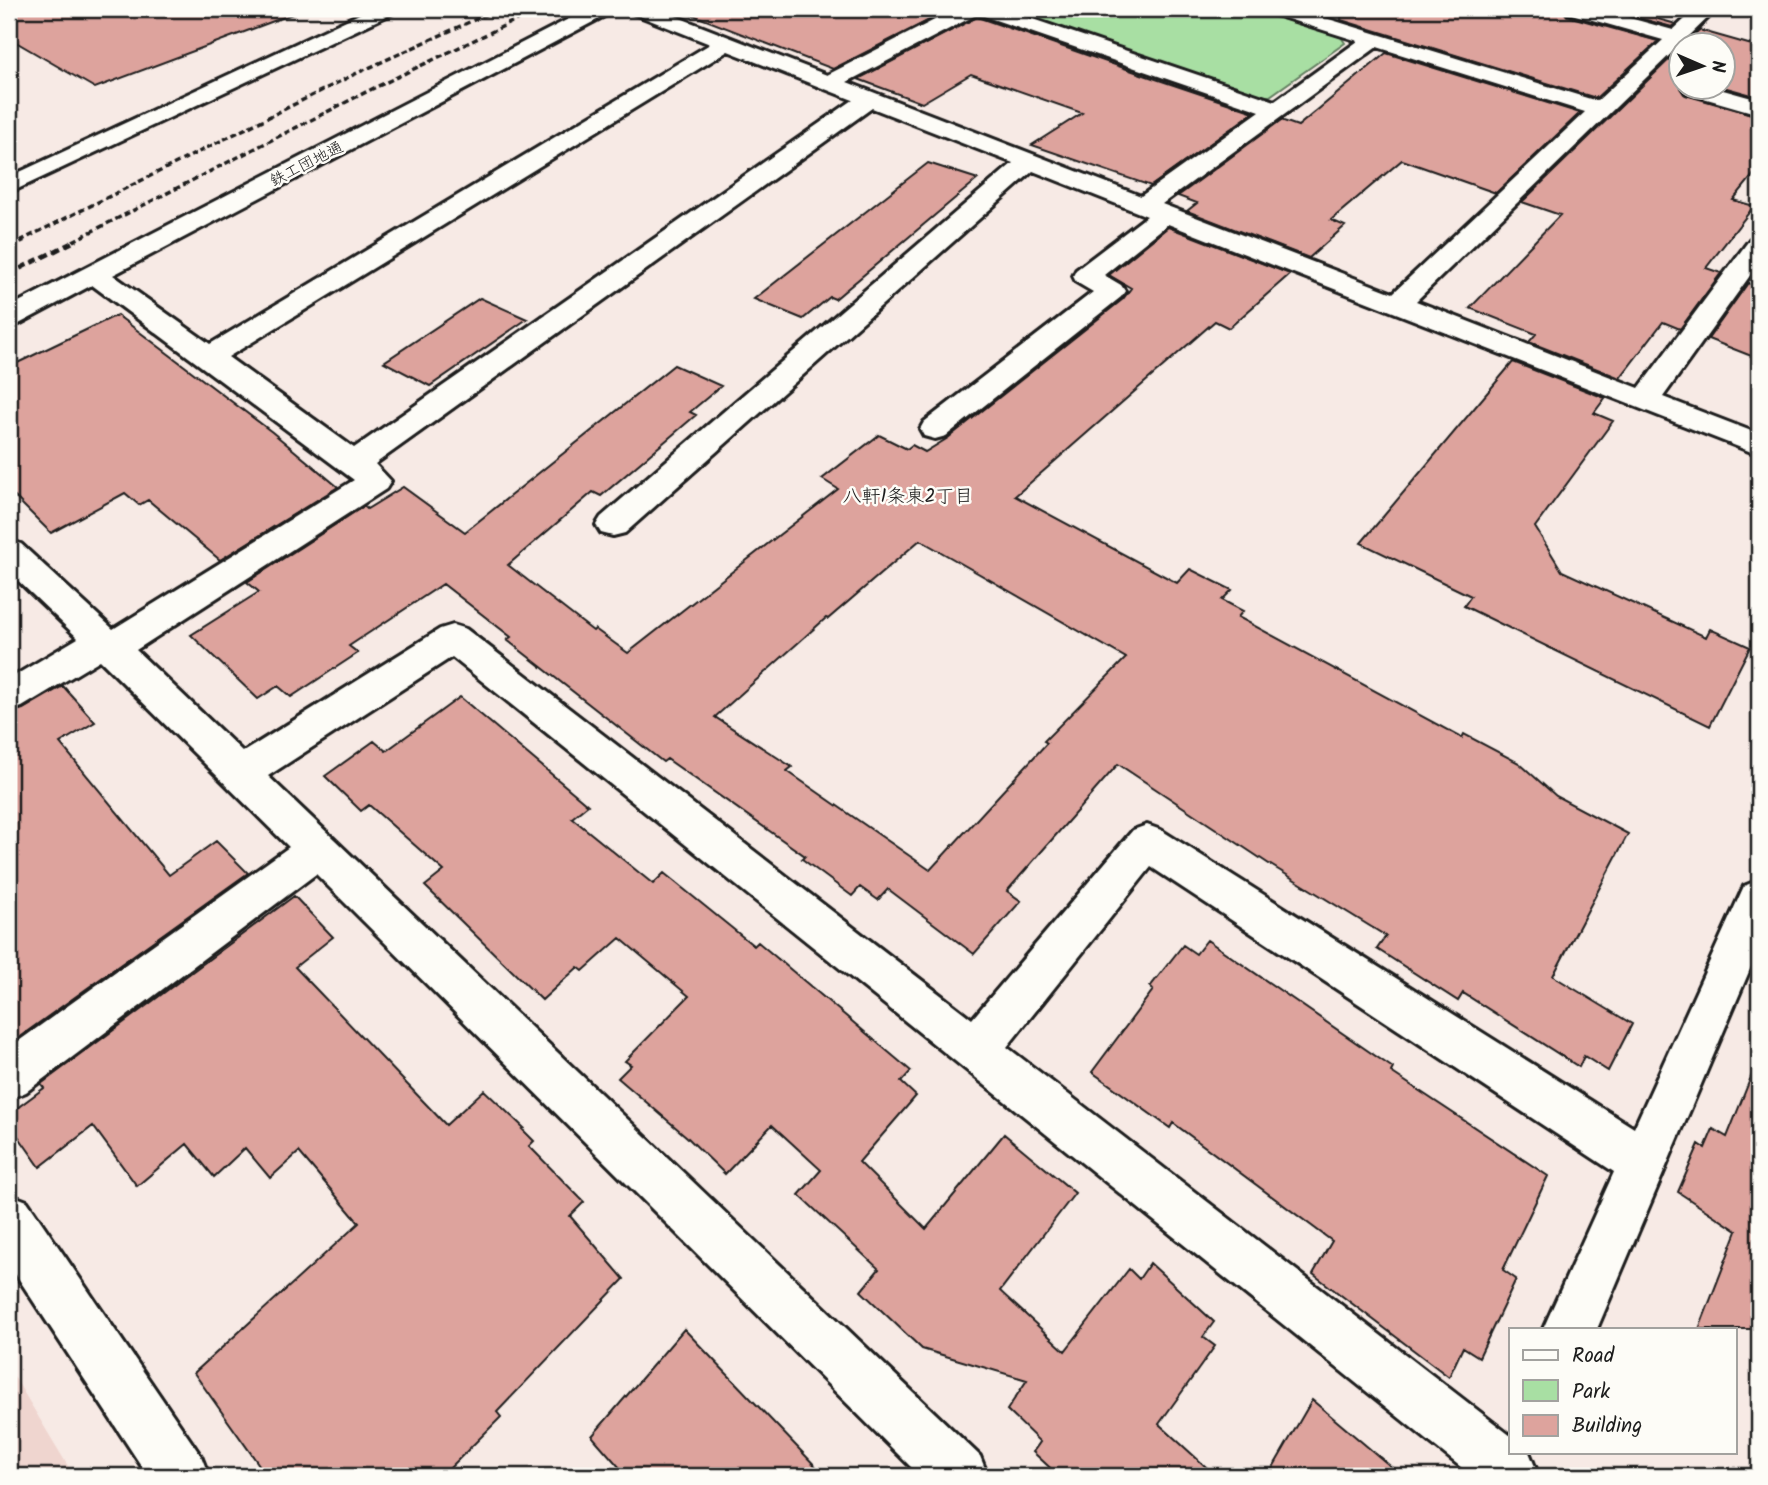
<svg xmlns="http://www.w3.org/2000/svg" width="1768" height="1485" viewBox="0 0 1768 1485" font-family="Kalam,'Klee One',sans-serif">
<rect width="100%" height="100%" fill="#f7eae5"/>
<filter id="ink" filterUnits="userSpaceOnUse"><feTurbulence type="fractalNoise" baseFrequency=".0143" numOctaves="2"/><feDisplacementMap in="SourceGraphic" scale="14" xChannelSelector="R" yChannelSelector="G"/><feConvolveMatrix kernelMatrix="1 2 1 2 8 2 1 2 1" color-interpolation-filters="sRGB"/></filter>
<g filter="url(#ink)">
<path fill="#efd5cf" d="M9 1368 74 1476H9Z"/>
<path fill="#a8dfa3" stroke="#627e60" stroke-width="2" d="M1005 9H1250L1341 37 1345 43 1270 96H1261Z"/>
<path fill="#dda39d" stroke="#1c1c1c" stroke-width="2" fill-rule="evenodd" d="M9 9H295V13L95 88 9 38Z
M686 9H951L833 69 685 12Z
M1342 9H1562L1567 16 1658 41 1596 98 1341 20Z
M1606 9H1669L1658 19 1676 24 1672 27Z
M977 17 1147 76 1254 112 1151 186 1032 145 1082 113 971 74 922 103 858 79Z
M1699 30 1759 47V97L1723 87V46H1683Z
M1681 48 1680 88 1684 94 1759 116V168L1733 200 1754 206 1706 268 1721 273 1680 329 1663 322 1620 378 1529 342 1536 334 1470 308 1560 215 1522 202Z
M1386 53 1580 113 1496 193 1402 160 1331 220 1345 226 1309 258 1187 211 1197 203 1178 196 1281 120 1298 126Z
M928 163 978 179 835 299 830 297 803 319 754 299Z
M1168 227 1290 274 1229 328 1215 321 1015 496 1177 583 1190 569 1232 590 1222 600 1243 611 1238 617 1462 738 1464 734 1519 763 1556 796 1628 834 1553 976 1632 1024 1608 1071 1584 1056 1579 1067 1463 993 1458 1001 1377 949 1386 936 1269 864 1118 764 1007 891 1021 901 974 954 888 889 878 900 860 887 852 896 802 859 805 856 667 759 663 762 507 640 511 637 443 584 349 646 358 653 291 697 278 686 258 699 191 635 259 592 247 582 364 506 367 509 403 487 465 532 674 365 721 386 690 412 696 415 601 496 593 492 508 565 593 631 595 629 628 653 838 489 822 479 879 435 907 449 912 445 925 452 948 438 1123 299 1131 288 1109 275ZM920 540 1126 658 1044 741 1047 743 930 870 787 771 792 767 715 717 826 618 828 619Z
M1748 283 1759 288V359L1708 339Z
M480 298 527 319 430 386 384 362Z
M117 315 272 432 338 487 220 560 148 500 139 505 125 493 51 533 9 491V367Z
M1513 362 1605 398 1594 413 1613 421 1535 527 1562 571 1706 637 1710 629 1750 647 1710 726 1464 606 1471 596 1361 543Z
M63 686 95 722 60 743 169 875 216 841 248 873 11 1043 9 1040V713L23 709Z
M460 697 588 805 572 818 653 884 664 873 754 946 758 942 911 1071 901 1082 916 1096 859 1162 926 1229 1004 1134 1075 1193 1000 1291 1065 1351 1129 1269 1139 1279 1150 1263 1214 1322 1203 1337 1215 1346 1159 1424 1216 1476H1059L1033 1452 1040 1442 1007 1410 1027 1380 922 1349 861 1291 879 1269 799 1195 821 1170 772 1125 725 1174 687 1137 618 1078 631 1065 625 1061 689 996 620 938 583 971 578 967 542 1000 425 886 444 871 369 805 361 811 325 776 374 741 386 751Z
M294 896 333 937 295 967 446 1125 484 1090 524 1128 522 1129 534 1141 529 1146 584 1202 570 1216 624 1279 497 1412 501 1417 442 1476H267L194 1373 359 1223 299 1152 270 1178 245 1148 214 1177 187 1144 137 1186 93 1126 40 1167 9 1123V1114L44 1088 41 1084Z
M1207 940 1393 1068 1391 1072 1548 1176 1503 1270 1516 1279 1479 1357 1463 1347 1449 1377 1313 1274 1332 1241 1173 1123 1170 1128 1092 1072 1153 990 1150 987 1183 945 1196 954Z
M1757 1062H1759V1329H1699L1737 1231 1678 1192 1699 1144 1705 1148 1713 1129 1727 1137Z
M684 1329 825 1476H627L592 1436Z
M1312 1400 1402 1476H1268Z"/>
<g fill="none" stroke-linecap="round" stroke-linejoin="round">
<defs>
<path id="minor" d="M370 9H396L393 13 9 193V177Z
M588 9H613L610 13 113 275 210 344 710 44 632 13 629 9H657L827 75 956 9H1003L1275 101 1358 41 1269 13 1266 9H1296L1597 101 1663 40 1568 13 1565 9H1597L1673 30 1696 9H1717L1416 301 1639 388 1750 239 1759 237V263L1663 397 1759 434V455L1168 224 1104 275 1121 285 1125 291 1121 297 946 436 935 439 924 436 920 429 924 422 1093 292 1076 282 1073 276 1076 270 1147 216 1033 171 625 533 613 536 601 533 596 525 601 517 1013 163 872 108 375 464 391 481 386 489 136 650 243 752 440 629 453 625 466 629 972 1019 1133 830 1147 825 1161 830 1634 1128 1744 886 1759 880V948L1597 1329H1543L1614 1172 1151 867 1007 1047 1511 1436V1452H1529L1536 1469 1533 1476H1472L452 657 268 776 980 1456 988 1476H920L316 874 26 1092 9 1099V1048L289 847 100 660 22 707 9 711V679L78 638 9 572V540L21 544 113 629 354 480 92 285 19 324 9 326V307ZM978 14 1260 111 1141 196 847 82ZM1377 47 1585 112 1393 293 1162 204ZM728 51 853 100 354 448 228 357Z
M1683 88H1716L1759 100V114L1686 93Z
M9 1194 27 1201 201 1456 209 1476H148L9 1264Z"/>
</defs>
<use href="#minor" stroke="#1c1c1c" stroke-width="6"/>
<use href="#minor" fill="#fdfcf7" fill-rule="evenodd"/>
<path stroke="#1c1c1c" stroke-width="3.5" stroke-dasharray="6 3.5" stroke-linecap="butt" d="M20 241 353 75 498 9
M73 241 370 90 539 9"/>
<path stroke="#1c1c1c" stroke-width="4.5" stroke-dasharray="8 4.5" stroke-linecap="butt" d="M9 247 24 240
M9 274 77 240"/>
</g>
</g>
<g text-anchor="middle" stroke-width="5" stroke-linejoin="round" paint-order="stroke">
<g font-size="16" fill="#1c1c1c" stroke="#fdfcf7">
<text transform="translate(306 163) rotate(-27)" y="6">鉄工団地通</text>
</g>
<g font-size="19" fill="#1c1c1c" stroke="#fdfcf7">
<text x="908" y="502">八軒1条東2丁目</text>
</g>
</g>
<rect width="1768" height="1485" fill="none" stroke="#fdfcf7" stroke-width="35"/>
<rect x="18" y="18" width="1733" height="1450" fill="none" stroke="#1c1c1c" stroke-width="2.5" filter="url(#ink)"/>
<rect x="1509" y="1328" width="228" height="126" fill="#fdfcf7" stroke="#a3a29f" stroke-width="2"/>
<rect x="1523" y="1350" width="35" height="10" fill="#fdfcf7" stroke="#a3a29f" stroke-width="2"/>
<text x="1572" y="1362" font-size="21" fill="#1c1c1c">Road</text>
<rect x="1523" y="1380" width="35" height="21" fill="#a8dfa3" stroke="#a3a29f" stroke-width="2"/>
<text x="1572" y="1398" font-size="21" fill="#1c1c1c">Park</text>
<rect x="1523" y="1415" width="35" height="21" fill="#dda39d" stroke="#a3a29f" stroke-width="2"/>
<text x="1572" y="1432" font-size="21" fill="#1c1c1c">Building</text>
<g transform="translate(1702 66) rotate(92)"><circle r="33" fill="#fdfcf7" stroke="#a3a29f" stroke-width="2"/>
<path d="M0-5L12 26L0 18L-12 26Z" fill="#1c1c1c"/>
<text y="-10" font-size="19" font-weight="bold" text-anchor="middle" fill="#1c1c1c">N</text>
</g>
</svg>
